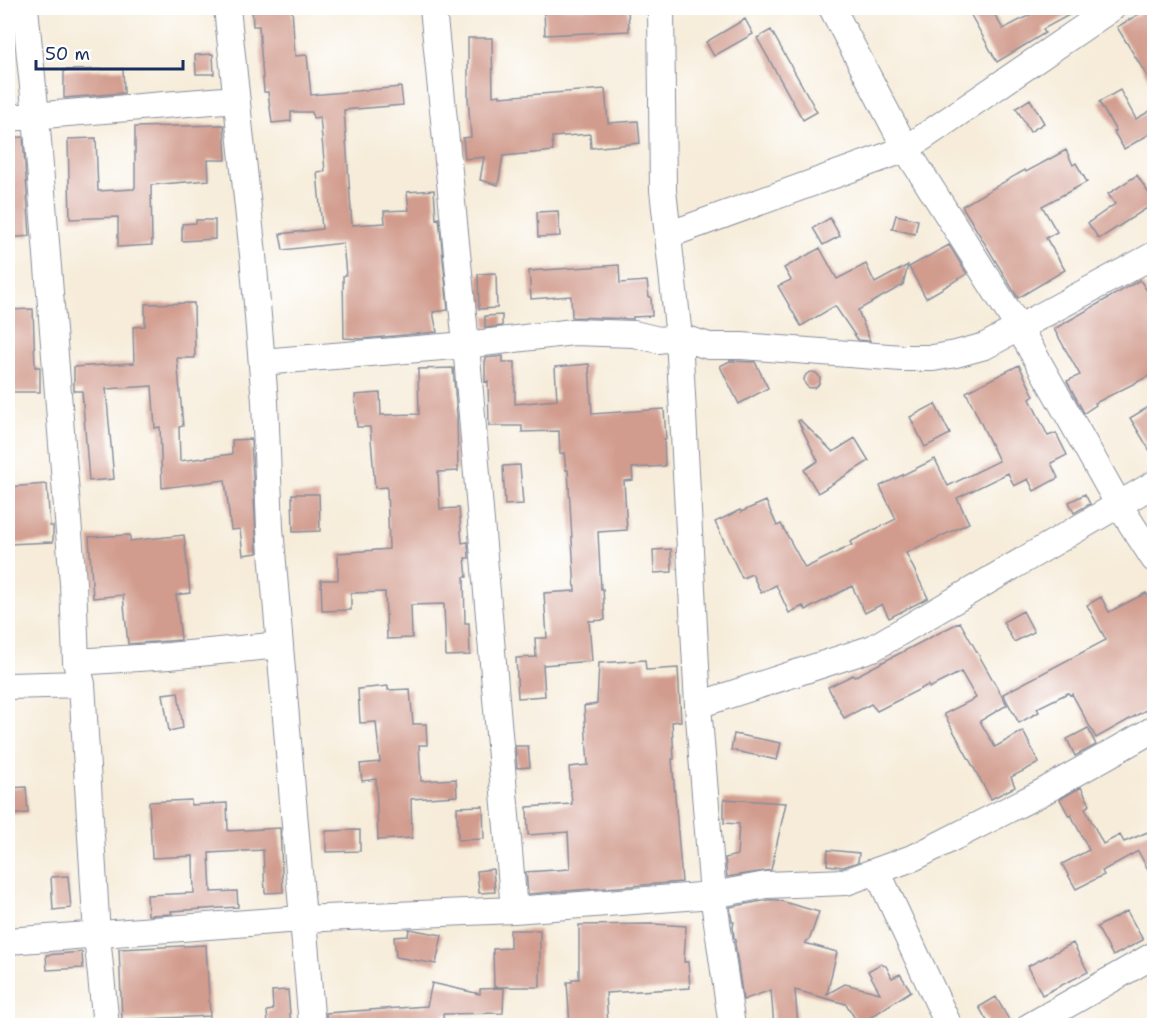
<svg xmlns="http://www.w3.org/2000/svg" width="1162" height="1033" viewBox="0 0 1162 1033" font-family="'Shantell Sans',sans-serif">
<rect width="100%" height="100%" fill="#fff"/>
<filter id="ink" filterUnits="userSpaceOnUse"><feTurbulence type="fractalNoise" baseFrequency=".0167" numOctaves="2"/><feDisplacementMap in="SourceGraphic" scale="12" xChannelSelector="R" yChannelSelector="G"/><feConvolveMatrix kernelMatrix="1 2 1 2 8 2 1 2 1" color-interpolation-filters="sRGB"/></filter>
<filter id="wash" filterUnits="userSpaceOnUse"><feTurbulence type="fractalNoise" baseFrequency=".008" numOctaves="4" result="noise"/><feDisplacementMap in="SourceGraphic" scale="24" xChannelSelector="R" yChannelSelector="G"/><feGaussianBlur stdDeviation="1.35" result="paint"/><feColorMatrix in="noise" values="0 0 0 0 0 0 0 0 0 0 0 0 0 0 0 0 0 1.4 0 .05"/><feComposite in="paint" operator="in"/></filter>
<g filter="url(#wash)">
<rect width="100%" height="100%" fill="#f6ecd9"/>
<g id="blocks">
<path fill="#d19b8d" d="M252 8H292L295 56 307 55 311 95 401 87 403 105 344 110 352 225 385 223 384 211 409 210 407 192 434 190 436 219 439 218 448 310 433 312 437 332 362 339 344 338 343 276 346 275 343 243 283 250 280 234 322 229 317 172 325 171 320 117 313 118 312 112H291V121L272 123 268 92H264L259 26H253Z
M544 8H628L629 31 545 35Z
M967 8H991L1003 29 1043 8H1082L1043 29 1045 33 997 62Z
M1149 8H1155V89L1117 27Z
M745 19 753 34 714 56 706 42Z
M771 30 817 112 803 120 757 38Z
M468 38H492L493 96 500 95V97L605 89 608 123 638 121 640 143 591 148 590 134 552 137 553 151 503 156 498 185 480 180 484 157 465 159 463 138 471 137 468 98Z
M213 54 214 74H196L195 55Z
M123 69 124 93 64 98V70Z
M1120 90 1136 119 1155 108V131L1124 149 1114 132 1116 131 1099 102Z
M1030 99 1044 123 1030 132 1016 108Z
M224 125 226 160H208L209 180 151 185 152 245 118 247V217L70 219 68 139 96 138 98 191 134 189 135 187V127Z
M23 137 30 236 8 238V138Z
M1066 150 1073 165 1076 163 1087 182 1042 206 1057 232 1046 238 1065 270 1018 298 962 206 1025 170 1026 172Z
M1137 175 1155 203 1099 239 1088 223 1115 204 1108 194Z
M558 211 560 236 538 237 537 212Z
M896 215 918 220 915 234 892 229Z
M830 218 840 236 823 245 813 228Z
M196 220H215V239L182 241V224L196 223Z
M949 245 967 274 926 298 909 267Z
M820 248 837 279 866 264 875 283 908 265 903 285 858 310 870 341 858 340 835 306 801 326 778 286 791 280 784 268Z
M619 265 620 283 647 281 649 297H651L652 316 633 317V319L572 317 571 296 531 299 529 271Z
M496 273 497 308 479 309 478 274Z
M1140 280 1155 303V373L1095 403 1096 405 1084 413 1067 381 1080 375 1054 329Z
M194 303 195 358H177L183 426 179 427 180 461 232 454V440L251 439 257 553 243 555 240 529 231 530 225 480 162 488 160 427 155 428 152 386 106 389 114 479 89 481 82 391H74V367L134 363 133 327 145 326V304Z
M33 309 35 367H40V392H9L8 310Z
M502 315V326L485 328V316Z
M503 356V362H515V404L557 400 555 367 589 364 592 414 664 409 666 439H664L665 466 632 468 633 480 624 481 627 530 598 532 601 589H603L605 620 589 621 592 661 543 665 545 696 518 698 516 658 536 657 535 638H547L544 593 575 591 568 470H566L564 453 560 454 559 431 522 432V426H489L488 381 485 382V362L486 358Z
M730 361 755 362 768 388 739 404 720 366Z
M1019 365 1034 396 1030 399 1048 436 1056 433 1067 455 1051 463 1058 478 1034 491 1028 479 1014 486 1008 473 957 498 969 523 906 553 928 598 889 618 882 604 865 613 852 586 806 610 803 606 789 613 776 585 761 593 752 574 742 578 715 522 740 510 741 512 766 501 777 526 781 524 805 568 852 545 850 542 896 519 880 486 935 459 948 486 999 461 966 392Z
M453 368 457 415 458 471 438 472 440 509 459 508 462 543 468 542 469 558H465L467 577H464L465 623H469L470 655 446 656 444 604 411 605 412 638 387 639 385 592 351 593V610L322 611 321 580H338V553L389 549 387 487 375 488 370 427H357L355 395 380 393 381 415 419 414 418 369Z
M804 380a8 8 0 1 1 16 0a8 8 0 1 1-16 0Z
M1155 403V459L1130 418Z
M935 404 950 434 925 447 910 417Z
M800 420 833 452 855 438 869 461 818 493 804 470 818 461 798 421Z
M520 465 523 504 505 505 503 466Z
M47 484 50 526H53V542L8 544V487Z
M292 494H319L320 531 293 532Z
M1085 494 1090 504 1074 513 1069 502Z
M130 535V541L184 535 190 593 176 595 181 640 128 644 123 595 93 598 89 537Z
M671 549 672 572 654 573 653 550Z
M1146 593 1155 607V705L1096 738 1072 694 1070 695 1068 693 1037 708 1039 712 1019 723 1003 694 1106 640 1087 605 1101 597 1109 612Z
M1023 611 1034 632 1014 642 1003 622Z
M960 622 1007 705 980 721 995 747 1023 731 1039 763 1011 777 1015 787 991 799 944 714 976 698 961 672 929 688 928 685 877 711 871 704 844 718 828 687 853 675 854 677Z
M645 660 646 670 678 668 681 721 672 722 674 759H672L682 882 528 894 526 872 570 869 568 832 528 835 527 807 572 804 569 767 588 765 584 706 597 704 599 663Z
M388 686V690L410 689 413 724H426L427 745H419L421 781 456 779 457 796 411 799 412 838 378 840 376 779 362 781 360 764 380 762 376 722 360 723 358 689Z
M178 692 183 728 169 731 163 694Z
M1088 728 1096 745 1075 756 1067 739Z
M734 734 781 743 777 760 731 750Z
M515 746H528L530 767 517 768Z
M26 787 28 813 8 815V788Z
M1081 787 1090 805 1085 808 1103 844 1120 835 1124 842 1155 829V883L1138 851 1102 871 1104 875 1076 889 1062 864 1089 850 1071 815 1069 816 1060 799Z
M724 799 786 803 771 870 727 877 725 858 737 855 739 824 724 823Z
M191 800V805L227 803 228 831 280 828 283 892 265 893 263 850 209 853 211 892 237 891 238 907 171 911 172 914 148 915 147 895 194 893 193 856 152 858 149 802Z
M483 806 484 839 458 840 457 807Z
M360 830V851L326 852V831Z
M828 850 859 853 858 862 843 867 827 865Z
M493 869 495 892 479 893 477 871Z
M68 876 71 908 53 910 51 877Z
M768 900H777L819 912 810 938 805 943 837 952 827 994 845 984 880 993 868 971 880 964 886 966 892 978 900 974 911 991 859 1025 846 1004 795 990 798 1026H774L771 990 743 1000 735 943 736 939 734 938 733 927 734 922H732L730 907Z
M1127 911 1143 940 1113 956 1097 927Z
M654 924 686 926 684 962H688L690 988 606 993 608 1026H570L567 982H572V979H579V925Z
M409 929 442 935 436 964 396 957 394 937 408 936Z
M510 930H540V987H494L493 949 510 948Z
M1073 943 1088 972 1042 995 1028 966Z
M206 945 210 1016 122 1020 119 949Z
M82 952 83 968 47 970 46 955Z
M432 983 480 994V989L504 988 503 1013 443 1014 444 1026H327L326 1013 427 1006Z
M288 990 291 1026H268L267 1011 273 1010 272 991Z
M996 997 1009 1020 999 1026H990L979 1007Z"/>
</g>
</g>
<g filter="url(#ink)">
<use href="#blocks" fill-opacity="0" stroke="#888e9c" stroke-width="1.5"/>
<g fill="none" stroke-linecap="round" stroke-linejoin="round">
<defs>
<path id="minor" d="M25 8 36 116 73 583 76 662 82 684 97 936 106 1026
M227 8 253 255 265 402 270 528 312 1026
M433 8 466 345 514 910
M661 8 663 190 679 337 698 705 713 895 732 1026
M832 8 906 149 1019 328 1119 505 1154 559
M8 118 236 99
M668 235 906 149 1112 8
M262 362 466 345 573 332 634 334 659 340 679 337 709 346H742L902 358H933L956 354 985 346 1154 255
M76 662 169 656 280 645
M8 686 82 684
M698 705 873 648 1154 484
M877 871 949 1026
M8 941 301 919 514 910 713 895 766 885 846 882 915 857 1039 794 1154 729
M1030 1026 1154 955"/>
</defs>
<use href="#minor" stroke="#888e9c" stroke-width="28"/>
<use href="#minor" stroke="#fff" stroke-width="26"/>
</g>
</g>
<rect width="1162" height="1033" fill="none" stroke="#fff" stroke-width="30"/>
<path d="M36 60v9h147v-9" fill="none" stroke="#1b2f5e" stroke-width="3"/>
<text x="45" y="60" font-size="18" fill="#1b2f5e" stroke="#ffffff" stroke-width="4.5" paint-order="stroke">50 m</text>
</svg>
